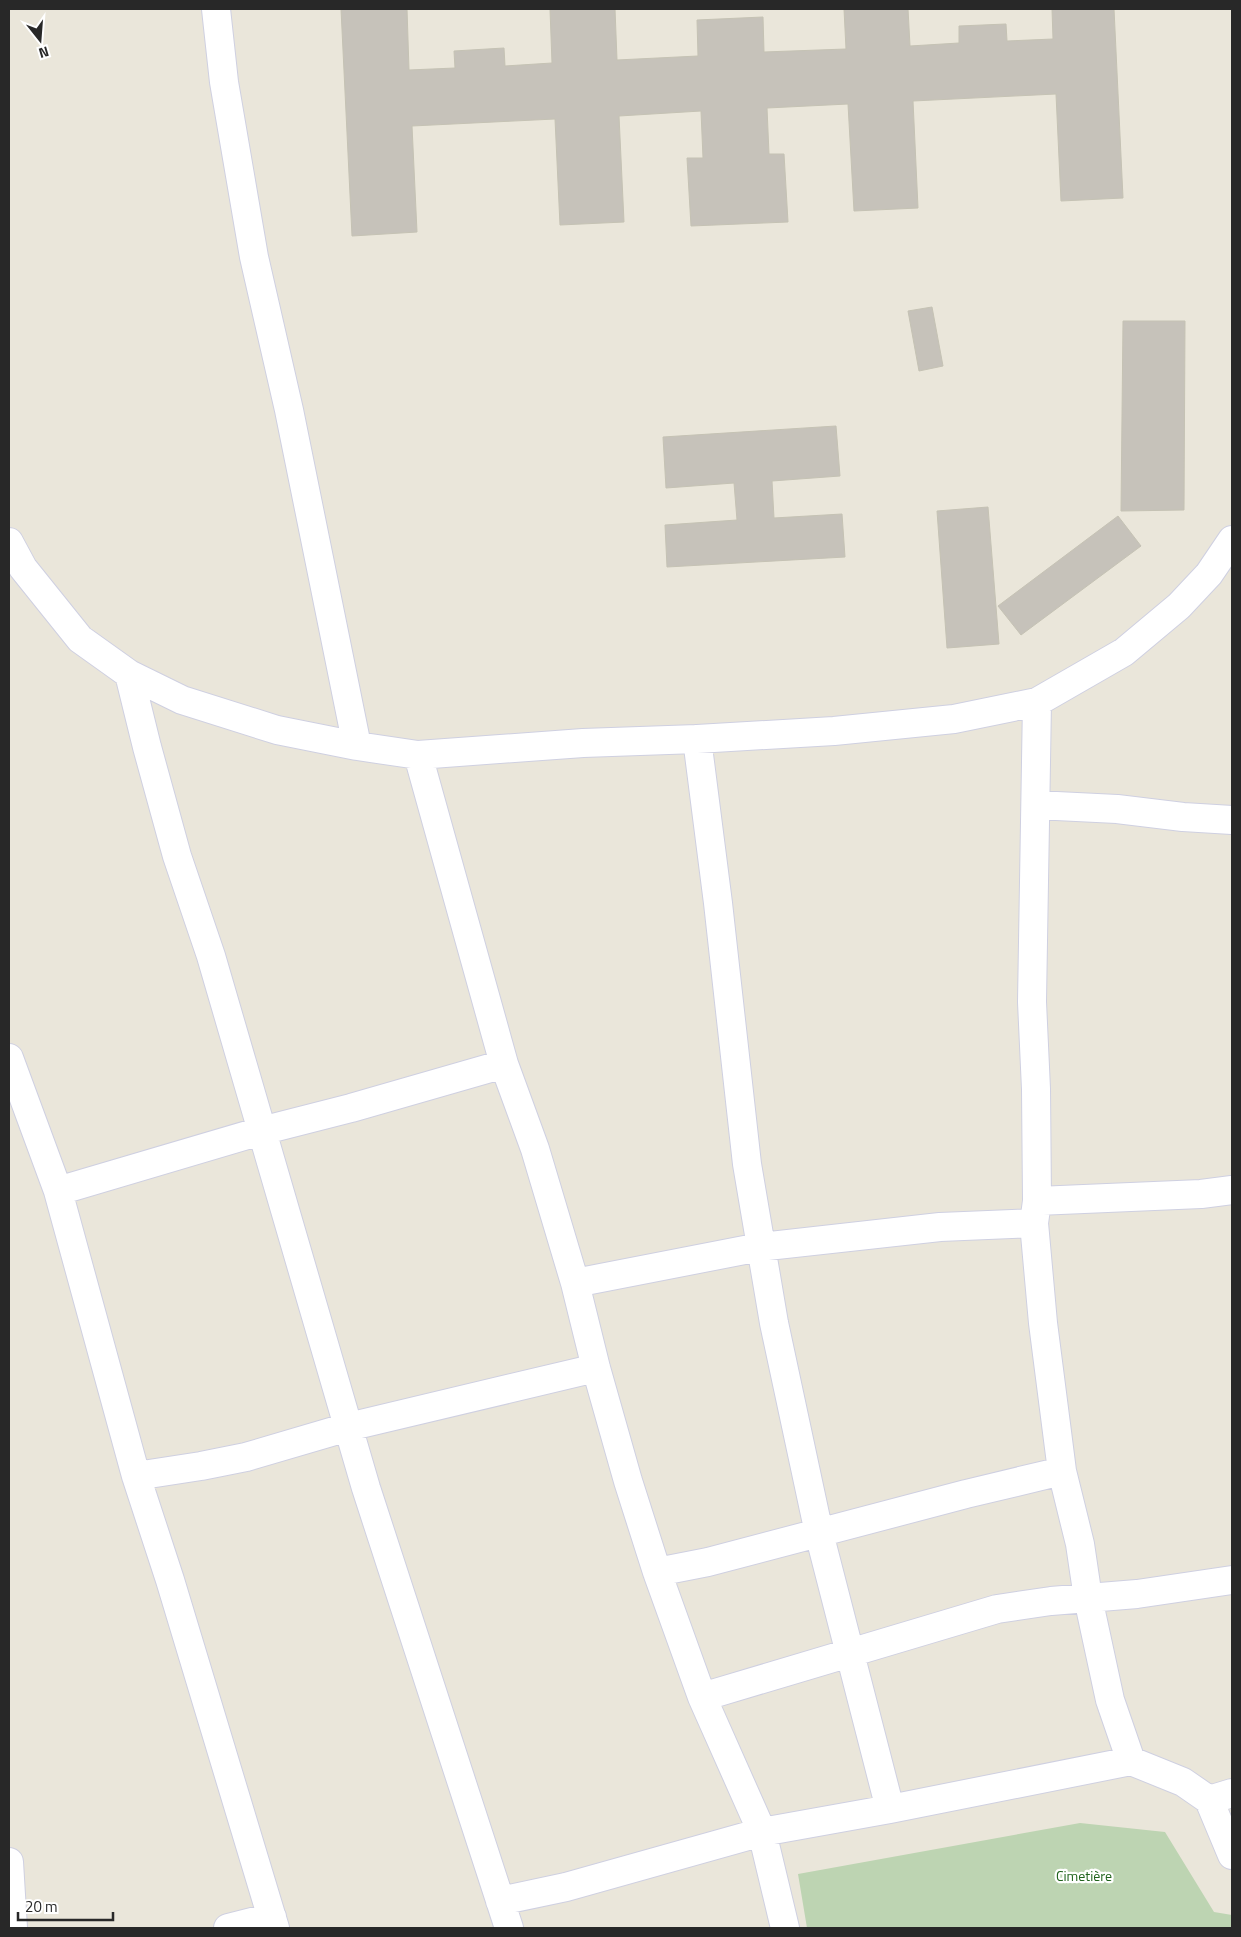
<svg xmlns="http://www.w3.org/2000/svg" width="1241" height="1937" viewBox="0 0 1241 1937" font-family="'Titillium Web',sans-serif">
<rect width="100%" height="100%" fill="#eae6da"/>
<path fill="#bdd4b2" d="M1080 1823 1165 1832 1214 1912 1232 1915V1928H807L798 1874Z"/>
<path fill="#c6c2ba" stroke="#c5c2b4" d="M341 9H407L409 70 455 68 454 51 504 48 505 66 552 63 550 9H615L617 60 698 56 697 20 763 17 764 52 846 49 844 9H908L910 46 959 43V26L1006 24 1007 41 1053 39 1052 9H1114L1123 198 1061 201 1056 94 913 101 918 208 854 211 848 104 767 108 769 154H784L788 222 691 226 687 158H703L701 111 619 116 624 222 560 225 555 119 412 126 417 232 352 236Z
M932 307 943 366 919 371 908 311Z
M1123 321H1185L1184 510 1121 511Z
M836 426 840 476 772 481 774 518 842 514 845 557 667 567 665 525 737 520 734 483 666 488 663 437Z
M988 507 999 644 947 648 937 511Z
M1118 516 1141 546 1021 635 998 606Z"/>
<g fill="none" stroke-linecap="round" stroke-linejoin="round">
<defs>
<path id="street" d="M216 9 224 82 254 257 289 410 357 746
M9 542 23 568 80 639 129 674 182 700 277 730 357 746 418 755 583 743 697 739 834 731 954 719 1037 702 1124 652 1179 606 1209 574 1232 540
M129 674 147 747 177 856 211 956 366 1488 509 1928
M1037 702 1032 1002 1036 1089 1037 1201 1034 1223 1043 1323 1062 1471 1080 1544 1088 1598 1110 1700 1131 1761 1183 1782 1209 1800 1232 1855
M697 739 718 903 747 1164 774 1323 819 1533 890 1809
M418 755 504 1064 535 1149 575 1283 596 1368 628 1481 657 1572 702 1697 762 1832 785 1928
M1036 805 1117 809 1183 817 1232 820
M9 1058 58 1191 136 1476 170 1580 275 1928
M58 1191 261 1131 351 1108 504 1064
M1037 1201 1201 1194 1232 1190
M575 1283 760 1247 940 1227 1034 1223
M136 1476 201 1466 246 1457 348 1427 596 1368
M657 1572 708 1562 966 1494 1062 1471
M702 1697 997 1609 1051 1601 1137 1594 1232 1580
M1209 1800 1232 1793
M9 1862 13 1928
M500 1901 566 1887 762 1832 890 1809 1131 1761
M228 1928 272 1917"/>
</defs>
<use href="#street" stroke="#cfd0e1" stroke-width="30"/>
<use href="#street" stroke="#fff" stroke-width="28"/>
</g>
<g text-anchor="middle" stroke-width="4.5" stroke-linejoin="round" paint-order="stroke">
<g font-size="14" fill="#1f621b" stroke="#fff">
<text x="1084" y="1881">Cimetière</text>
</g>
</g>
<rect width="1241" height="1937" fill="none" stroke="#282828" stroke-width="20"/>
<g transform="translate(40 40) rotate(163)" stroke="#ffffff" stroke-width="4" paint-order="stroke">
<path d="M0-4L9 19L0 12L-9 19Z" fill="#282828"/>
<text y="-8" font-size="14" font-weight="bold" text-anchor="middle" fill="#282828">N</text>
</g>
<path d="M18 1912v8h95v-8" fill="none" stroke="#282828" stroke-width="2.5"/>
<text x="25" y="1912" font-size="15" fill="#282828" stroke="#ffffff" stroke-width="4" paint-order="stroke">20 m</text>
</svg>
